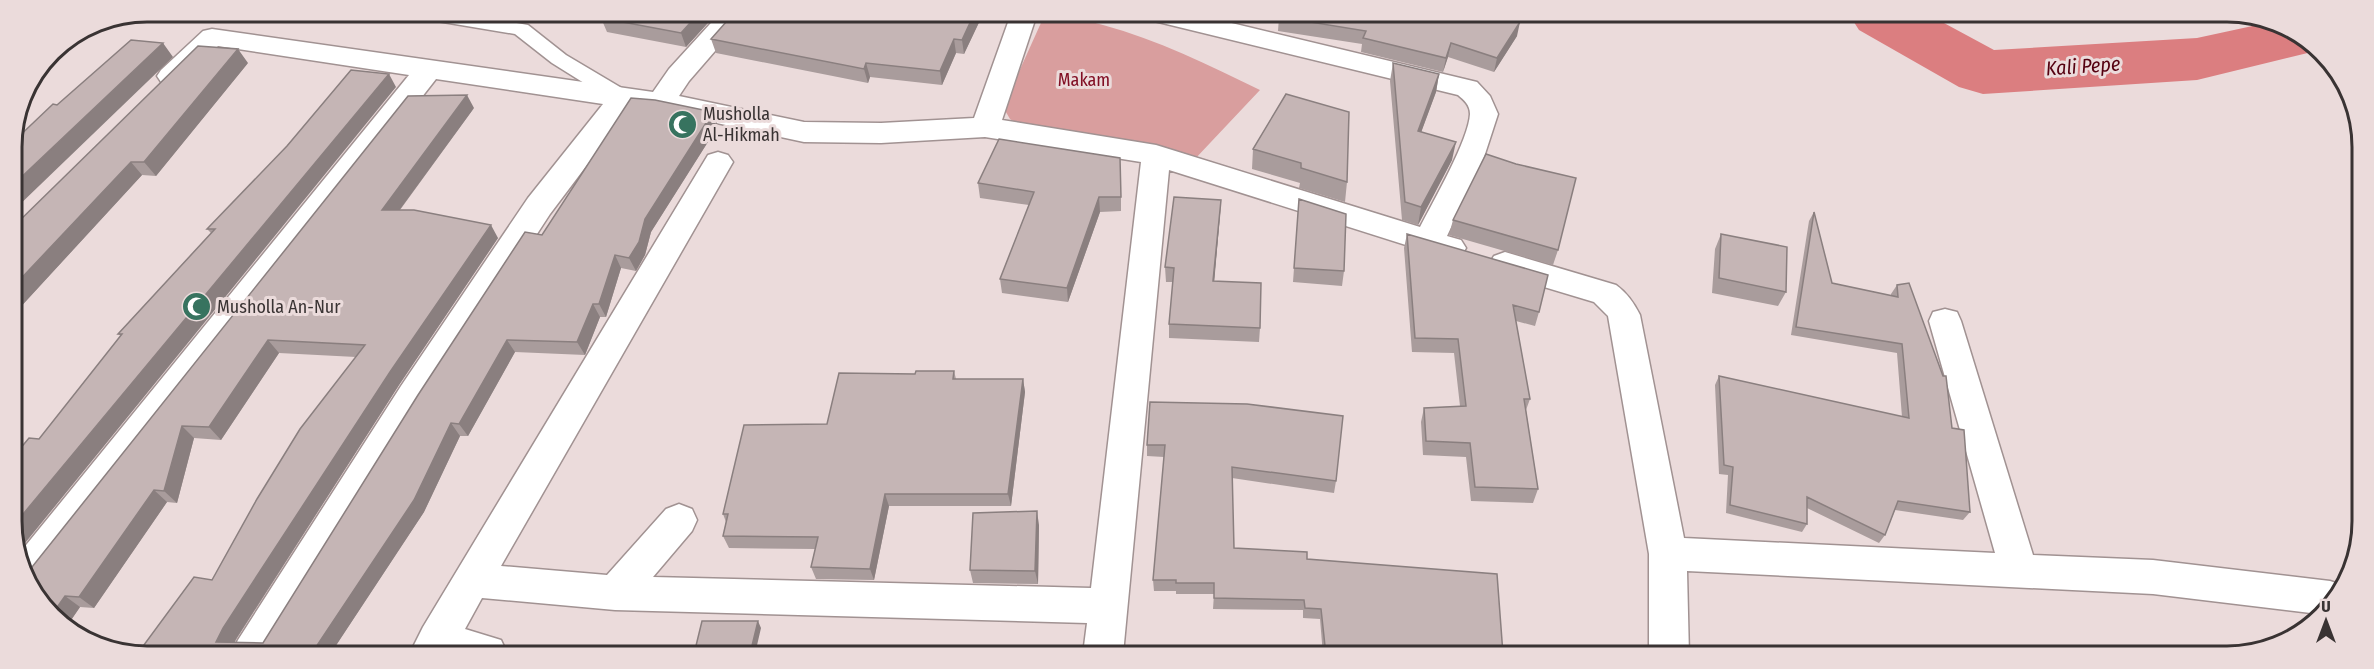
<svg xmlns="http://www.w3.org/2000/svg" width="2374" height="669" viewBox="0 0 2374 669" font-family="'Fira Sans Condensed',sans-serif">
<rect width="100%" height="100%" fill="#ebdbdb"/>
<path fill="#d99e9e" d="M1045 14C1065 14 1083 20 1103 25 1158 40 1209 65 1260 90L1194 160 1024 128 1010 119 1003 107Z"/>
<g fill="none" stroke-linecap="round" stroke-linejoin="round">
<path fill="#db7e80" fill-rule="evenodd" d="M1850 16H1931L1994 50 2197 38 2271 22 2320 50 2197 80 1983 94 1959 87 1859 30Z"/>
<defs>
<path id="service" d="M415 13H458L528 25 566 55 630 93 633 98 630 103 623 105 616 103 552 63 515 34 425 19 418 17Z"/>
<path id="minor" d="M720 13H748L689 81 679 96 804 122 881 123 974 118 1011 14H1037L1002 120 1156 145 1420 227C1433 202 1469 139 1470 114 1470 105 1464 100 1458 95L1150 20 1146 14H1194L1477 82 1490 96 1498 114 1484 157 1447 236 1461 240 1466 248 1461 256 1450 259 1169 170 1123 654H1083L1087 623 615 610 482 598 465 629 501 640 507 653H410L423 627 708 155 718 152 728 155 733 162 501 566 607 575 666 509 679 504 692 509 697 520 692 531 653 577 1091 588 1141 162 985 137 881 143 804 142 661 111 630 108 550 214 425 406 274 653H232L238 640 401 386 528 198 603 104 436 79 40 584 35 586 18 555 409 75 218 46C202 62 185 89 161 82L157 76 161 70 203 31 212 29 653 92 669 69Z
M1505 252 1616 285C1627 293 1634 303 1640 315L1684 538 1995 553 1929 321 1933 312 1945 309 1957 312 1961 321 2033 555 2153 560 2330 581 2339 584 2319 614 2153 594 1687 571 1689 656H1649V554L1608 316 1594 302 1494 272 1489 264 1494 256Z"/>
</defs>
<use href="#service" stroke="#a19292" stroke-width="3"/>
<use href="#minor" stroke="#a19292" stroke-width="3"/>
<use href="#service" fill="#fff" fill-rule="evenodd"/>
<use href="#minor" fill="#fff" fill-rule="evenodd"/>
</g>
<path fill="#a99c9c" d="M717 13 686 47 607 32 601 18Z
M983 14 964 54 956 53 942 85 870 77 868 83 716 53 711 39Z
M1279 17 1517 36 1494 72 1448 57 1443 72 1361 52 1362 44 1278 31Z
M248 63 156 176 142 175 15 313H13V227Z
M1393 63 1439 74 1436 92 1421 132 1452 160 1418 225 1402 220 1390 81Z
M396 87 39 439 121 336 118 334 211 233 207 229Z
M1286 94 1347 182 1345 202 1299 188 1300 183 1252 169 1253 149Z
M474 108 400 210 498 238 399 385 234 643H263L542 235 713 112 718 126 651 232 645 255 636 271 621 268 606 317H600L585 355 515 352 468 436H460L424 512 331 653H136L141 649 212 580 356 357 279 353 221 440 194 438 177 503 167 502 94 608 80 607 67 626 51 617 28 572Z
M1516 164 1558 250 1553 265 1449 235 1453 220Z
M1121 172V211L1100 212 1068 302 1002 293 1000 279 1029 205 980 198 978 183Z
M1299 199 1344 271 1342 286 1293 282Z
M1221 200 1220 215 1214 281 1260 328 1259 342 1169 338V324L1173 282H1166L1165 267Z
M1814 212 1832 283 1891 296V294L1897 285 1952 428 1970 512 1963 520 1895 510 1885 535 1879 543 1807 508V524L1802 532 1726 513 1728 475 1719 474 1715 385 1719 376 1902 417 1897 353 1791 335 1809 221Z
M1407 234 1539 312 1535 326 1516 321 1530 399 1526 410 1538 489 1533 503 1471 501 1466 457 1423 455 1421 422 1424 408 1460 406 1454 353 1412 352 1404 248Z
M1721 234 1786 292 1778 306 1712 293 1715 249Z
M954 371 956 379H1023L1025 392 1011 506H889L874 580 816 579 811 567 815 549 729 548 723 536 726 522 723 514 915 374Z
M1150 402 1336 481 1334 493 1232 478 1234 548 1307 559 1503 654 1516 655H1323L1320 619 1303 618V610L1213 609 1214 594H1176V591H1154L1153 580 1164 457 1147 456V445Z
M1039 525 1038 584 973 583 970 570Z"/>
<path fill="#8a7f7f" d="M699 13H717L686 47 681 33Z
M974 14H983L964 54 962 40Z
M1520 22 1517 36 1494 72 1497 58Z
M954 39 956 53 942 85 940 71Z
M163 43 173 57 13 211V185Z
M1451 43 1448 57 1443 72 1446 58Z
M238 49 248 63 156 176 144 162Z
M866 63 870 77 868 83 864 69Z
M389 74 396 87 17 553 15 548 14 525Z
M1439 74 1436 92 1415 149 1418 131Z
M467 95 474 108 390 223 382 210Z
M713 112 718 126 651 232 645 255 636 271 629 258 645 219Z
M1456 142 1452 160 1418 225 1421 207Z
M131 162 142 175 15 313 13 312V287Z
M1099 197 1100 212 1068 302 1067 288Z
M1221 200 1220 215 1213 296V281Z
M491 225 498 238 399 385 236 639 230 653 216 642 223 628 390 372Z
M615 255 621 268 606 317 599 304Z
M593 304 600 317 585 355 577 342Z
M268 340 279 353 221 440 209 427Z
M507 340 515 352 468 436 459 424Z
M1023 379 1025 392 1011 506 1008 494Z
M451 423 460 436 424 512 331 653H312Z
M182 426 194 438 177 503 164 491Z
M154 490 167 502 94 608 79 597Z
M885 494 889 506 874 580 870 569Z
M1037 511 1039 525 1038 584 1035 571Z
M65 596 80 607 67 626 51 616Z
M758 621 761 628 755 654H750Z"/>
<path fill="#c5b5b5" stroke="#8a7f7f" stroke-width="1.5" d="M605 13H699L681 33 601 18Z
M734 13 974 14 962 40 954 39 940 71 866 63 864 69 711 39Z
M1280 14 1495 15 1520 22 1497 58 1451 43 1446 58 1363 38 1366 31 1279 17Z
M131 40 163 43 13 185 12 143 53 104 57 105Z
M198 46 238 49 144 162H131L13 287V227Z
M1393 63 1439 74 1418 131 1456 142 1421 207 1405 202Z
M351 70 389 74 14 525V456L29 438 39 439 122 334H118L215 229H207L287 146Z
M1286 94 1349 112 1347 182 1301 168V163L1253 149Z
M467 95 382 210H414L491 225 390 372 223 628 216 642 263 643 418 395 525 232 542 235 631 98 655 100 713 112 645 219 639 242 629 258 615 255 599 304H593L577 342 507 340 459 424 451 423 414 500 312 653H136L138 649H141L194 577 212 580 257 499 300 429 365 345 268 340 209 427 182 426 164 491 154 490 79 597 65 596 51 616 28 572 408 96Z
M999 139 1120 158 1121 197H1099L1067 288 1000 279 1034 192 978 183Z
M1486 154 1516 164 1576 178 1558 250 1453 220Z
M1174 197 1221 200 1213 281 1261 283 1260 328 1169 324 1174 268 1165 267Z
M1299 199 1346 214 1344 271 1294 268Z
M1814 212 1832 283 1898 297 1897 285 1909 283 1943 376H1946L1952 428 1964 430 1970 512 1898 501 1885 535 1807 497V524L1730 505 1733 467 1724 465 1719 376 1909 418 1902 344 1796 327Z
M1407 234 1548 275 1539 312 1513 305 1530 399H1524L1538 489 1475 487 1470 443 1426 441 1424 408 1466 406 1458 339 1415 338Z
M1721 234 1787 247 1786 292 1719 278Z
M916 371H954L953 379H1023L1008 494H885L870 569 811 567 818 537 723 536 728 514H723L744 425 827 424 839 373 915 374Z
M1150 402 1247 404 1343 416 1336 481 1232 467 1234 548 1307 552V559L1497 574 1503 654 1516 655H1326L1321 609 1305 608 1304 600 1214 598V583H1176V580H1153L1165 445H1147Z
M1037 511 1035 571 970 570 973 513Z
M702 621H758L750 654H694Z"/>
<defs>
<symbol id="mosque-disc" viewBox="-11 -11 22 22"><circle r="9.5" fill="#37735f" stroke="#ebdbdb"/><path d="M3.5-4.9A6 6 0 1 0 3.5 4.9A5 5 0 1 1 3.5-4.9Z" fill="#fff"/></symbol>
</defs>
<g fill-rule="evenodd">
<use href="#mosque-disc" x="666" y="108" width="33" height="33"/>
<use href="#mosque-disc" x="180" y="290" width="33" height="33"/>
</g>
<g text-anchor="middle" stroke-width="6" stroke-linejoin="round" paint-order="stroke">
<g font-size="18" fill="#810e24" stroke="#ebdbdb">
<text x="1084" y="86">Makam</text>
</g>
<g font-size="18" fill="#393333" stroke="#ebdbdb" text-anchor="start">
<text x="703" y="120">Musholla<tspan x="703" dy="21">Al-Hikmah</tspan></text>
<text x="217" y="313">Musholla An-Nur</text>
</g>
<g font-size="20" font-style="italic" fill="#550010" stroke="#ebdbdb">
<text transform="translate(2083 66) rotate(-4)" y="7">Kali Pepe</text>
</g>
</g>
<path d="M0 0H2374V669H0ZM147 22H2227A125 125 0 0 1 2352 147V521A125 125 0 0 1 2227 646H147A125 125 0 0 1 22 521V147A125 125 0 0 1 147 22Z" fill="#ebdbdb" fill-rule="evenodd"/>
<path fill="none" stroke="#393333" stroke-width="3" d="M147 22H2227A125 125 0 0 1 2352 147V521A125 125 0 0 1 2227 646H147A125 125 0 0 1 22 521V147A125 125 0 0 1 147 22Z"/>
<g transform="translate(2326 621)" stroke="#ebdbdb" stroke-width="4.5" paint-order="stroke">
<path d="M0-4.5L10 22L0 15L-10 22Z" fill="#393333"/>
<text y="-9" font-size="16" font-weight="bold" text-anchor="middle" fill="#393333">U</text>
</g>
</svg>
